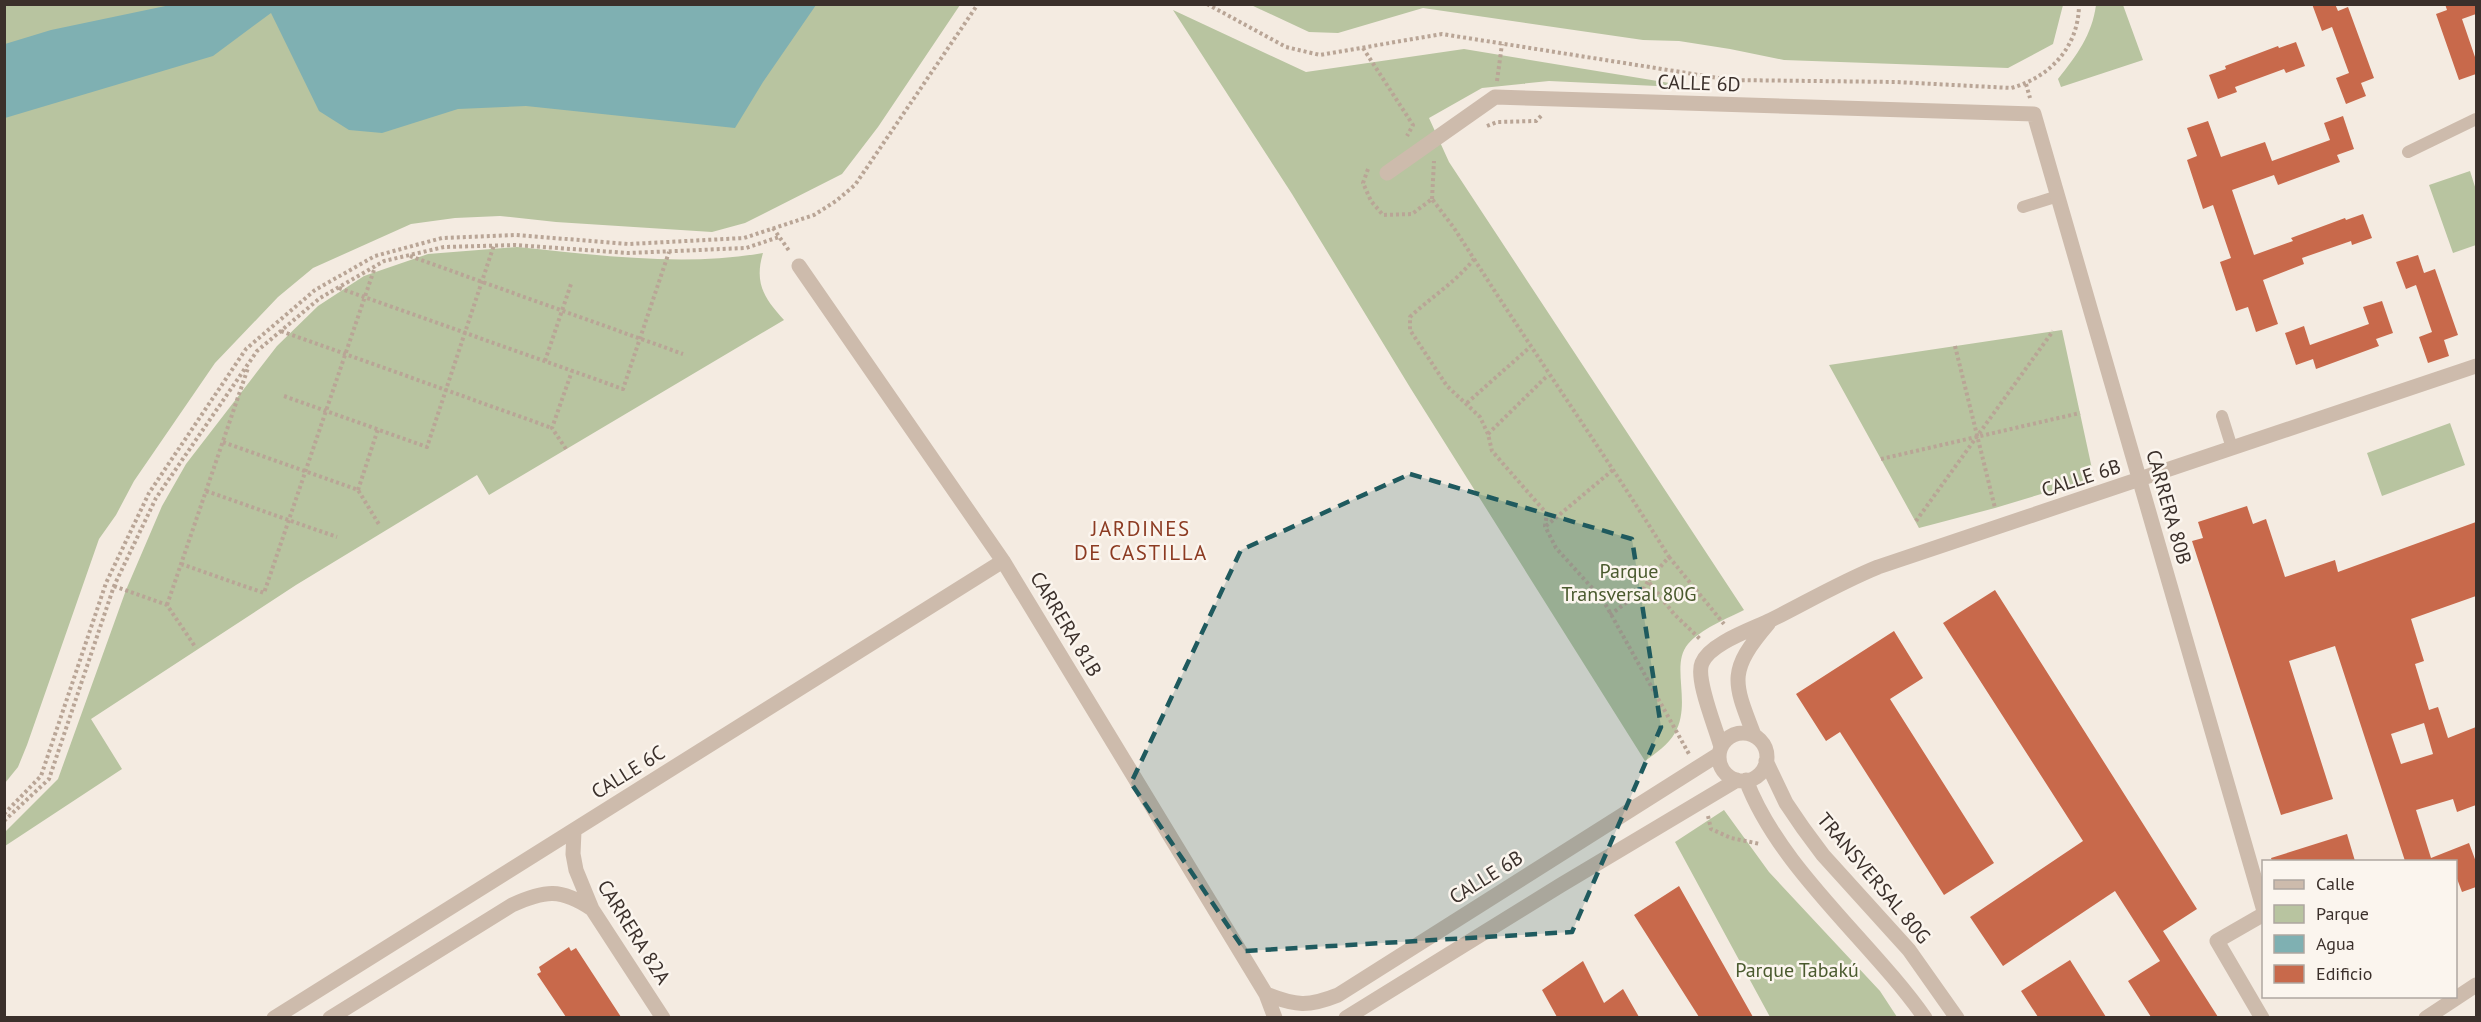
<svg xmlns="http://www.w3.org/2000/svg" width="2481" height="1022" viewBox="0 0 2481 1022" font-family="'PT Sans',sans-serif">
<rect width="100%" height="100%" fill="#f4ebe1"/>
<path fill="#b8c4a0" d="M5 5H960L878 127 842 174 745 223 712 232 556 222 500 216 455 218 411 224 313 268 278 297 215 363 134 481 116 515 99 539 27 745 18 767 5 783Z
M1251 5 2063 4V5L2053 44 2008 68 1784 60 1730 49 1679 41 1643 40 1423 8 1338 33 1309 32Z
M2096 5H2123L2143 60 2061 87 2058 79C2077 55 2092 35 2096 5Z
M1173 10 1306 72 1464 49 1700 88 1549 81 1482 88 1429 118 1449 162 1744 610C1726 619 1701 629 1688 644 1670 665 1692 703 1675 733 1668 745 1656 753 1645 761L1411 389 1292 194Z
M2470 171 2476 190V245L2453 253 2429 185Z
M517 247C599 255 682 267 763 253 754 283 764 298 784 320L489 495 477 475 296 585 91 719 122 769 5 846V832L58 779 126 590 162 506 186 464 277 346 318 306 364 276 428 254Z
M2062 330 2094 478 1995 508 1919 528 1829 365Z
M2450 423 2465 465 2382 496 2367 453Z
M1724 810 1769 872 1880 991 1897 1017H1770L1675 842Z"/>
<path fill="#7fb0b2" d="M175 4H816V5L763 82 735 128 526 106 458 109 382 133 349 130 319 111 271 13 213 56 5 118V44L51 30Z"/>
<path fill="#c8694b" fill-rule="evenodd" d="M2312 4H2335L2338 11 2348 7 2374 78 2361 83 2366 96 2346 104 2336 78 2349 73 2332 27 2322 31Z
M2445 4H2476V14L2462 19 2476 60V74L2459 80 2436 14 2447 10Z
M2296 42 2305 66 2286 73 2284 69 2235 87 2237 92 2218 99 2209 75 2226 69 2225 66 2278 46 2279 48Z
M2343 116 2354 149 2337 155 2340 162 2278 185 2274 175 2232 190 2254 255 2293 241 2291 238 2345 218 2346 220 2363 214 2372 238 2352 245 2351 241 2302 258 2304 264 2263 280 2278 324 2256 332 2248 307 2236 311 2220 262 2231 258 2213 205 2203 209 2187 160 2197 156 2187 128 2208 121 2221 157 2265 142 2272 161 2330 140 2324 123Z
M2418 255 2424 273 2435 269 2458 335 2444 340 2449 356 2428 363 2419 337 2432 332 2416 285 2406 289 2396 262Z
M2382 301 2393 333 2376 339 2379 346 2316 369 2313 359 2296 365 2285 333 2304 326 2310 345 2369 324 2363 307Z
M2247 506 2253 524 2266 519 2285 577 2335 560 2338 572 2476 522V596L2411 619 2424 661 2415 664 2429 710 2438 707 2448 738 2476 727V805L2457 812 2453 799 2416 810 2431 858 2469 843 2476 862V887L2462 892 2456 876V861H2405L2335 646 2289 661 2333 799 2281 815 2192 541 2203 538 2198 522ZM2424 723 2433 754 2401 764 2391 734Z
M1995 590 2197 909 2163 931 2218 1017H2151L2128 981 2160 961 2115 891 2003 966 1970 917 2083 841 1943 623Z
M1894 631 1923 678 1890 699 1994 863 1944 895 1840 732 1826 741 1796 694Z
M2347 834 2355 861H2272L2271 858Z
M1679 886 1753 1017H1699L1634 915Z
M569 947 571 951 576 948 621 1017H566L537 974 541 972 539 967Z
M2070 960 2106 1017H2038L2021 991Z
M1583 961 1604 1003 1623 989 1639 1017H1557L1542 990Z"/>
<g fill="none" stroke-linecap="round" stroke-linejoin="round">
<path stroke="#b9a596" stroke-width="4" stroke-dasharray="3 3" stroke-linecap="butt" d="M1207 4 1286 47 1320 55 1442 34 1731 80 1896 82 2011 88C2051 77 2079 46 2079 4
M1363 48 1413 125 1407 136
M1497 81 1502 44
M2026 84 2030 98
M1487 126 1497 122 1536 121 1542 115
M1368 169 1363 183 1371 201 1383 215 1412 214 1432 199 1454 228 1474 259C1456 282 1431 297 1410 317V330L1447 386 1480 417 1488 434 1492 451 1547 514 1545 526 1556 548 1603 600 1689 754
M1432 199 1434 161
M773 228 790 252
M410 256 683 354
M1474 259C1538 359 1606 456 1669 557L1648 581
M339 288 623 389 669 252
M281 331 552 428
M1955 346 1995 508
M545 361 571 284
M284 396 427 447 494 245
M1467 403 1530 347
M1488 434 1548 375
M223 442 358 490 380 526
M566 449 552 428 572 371
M1881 459 2080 413
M358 490 378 429
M206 491 337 537
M1916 521 2053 331
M1546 526 1614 469
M1669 557 1724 624
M181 564 264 593 375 267
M114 586 167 605 196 648
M167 605 248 368
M1610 615 1643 590 1648 581 1674 614 1700 639
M4 814 41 776 106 583 149 493 246 349 315 290 375 256 442 238 516 235 629 244 744 238 814 215 836 201 855 185 978 4
M1708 816 1711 829 1731 838 1760 844
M4 821 49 779 114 586 156 498 257 351 320 298 384 261 444 247 515 245 628 253 746 248 779 237"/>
<path stroke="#cdbbac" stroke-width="12" d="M2408 152 2476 119
M2023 207 2058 196
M2222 416 2232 448"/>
<path stroke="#cdbbac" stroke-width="15" d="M1387 173 1495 97 2034 114 2264 911
M799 266 1003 561 1266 994 1275 1018
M1719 757a24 24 0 1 1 48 0a24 24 0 1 1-48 0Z
M1754 735C1733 681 1728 671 1768 624
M1721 747C1716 728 1695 679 1702 663 1710 643 1753 629 1771 620 1807 602 1841 582 1878 567L2476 366
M1766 761 1786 803 1803 828 1823 855 1909 950 1957 1018
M1746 780C1779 868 1871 941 1925 1018
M574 831 573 854 576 870 592 909 663 1018
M1266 994C1296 1006 1308 1007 1338 995L1719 754
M274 1018 1003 561
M330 1018 512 905C545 890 561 888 592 909
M1346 1018 1561 885 1737 780
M2262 1018 2217 941 2264 914
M2426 1018 2476 985"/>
</g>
<path fill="#1f5a5e" fill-opacity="0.2" stroke="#1f5a5e" stroke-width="4.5" stroke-dasharray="12 8" stroke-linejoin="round" d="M1410 474 1632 539 1661 727 1572 932 1245 951 1131 783 1241 550Z"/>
<g text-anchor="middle" stroke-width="5" stroke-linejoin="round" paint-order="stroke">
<g font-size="20" fill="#3b302b" stroke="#fbf5ee">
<text transform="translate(1699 83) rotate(2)" y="7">CALLE 6D</text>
<text transform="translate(2081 478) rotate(-18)" y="7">CALLE 6B</text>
<text transform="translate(2169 507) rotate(74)" y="7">CARRERA 80B</text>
<text transform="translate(1066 624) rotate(59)" y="7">CARRERA 81B</text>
<text transform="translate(628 772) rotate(-32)" y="7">CALLE 6C</text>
<text transform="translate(1486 877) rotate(-32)" y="7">CALLE 6B</text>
<text transform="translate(1874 878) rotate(50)" y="7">TRANSVERSAL 80G</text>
<text transform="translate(634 932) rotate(58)" y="7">CARRERA 82A</text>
</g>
<g font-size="20" fill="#4a5a2e" stroke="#fbf5ee">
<text x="1629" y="578">Parque<tspan x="1629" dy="23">Transversal 80G</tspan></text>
<text x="1797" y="977">Parque Tabakú</text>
</g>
<g font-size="21" letter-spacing="1.5" fill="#8c3b22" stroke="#fbf5ee">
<text x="1141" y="536">JARDINES<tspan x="1141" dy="24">DE CASTILLA</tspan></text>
</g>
</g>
<rect width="2481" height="1022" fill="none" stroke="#3b302b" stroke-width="12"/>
<rect x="2262" y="860" width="195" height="138" fill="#fbf5ee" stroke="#aea6a0" stroke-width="1.5"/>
<rect x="2274" y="880" width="30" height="9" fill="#cdbbac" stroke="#aea6a0" stroke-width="1.5"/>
<text x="2316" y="890" font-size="18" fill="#3b302b">Calle</text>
<rect x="2274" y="905" width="30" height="18" fill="#b8c4a0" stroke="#aea6a0" stroke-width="1.5"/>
<text x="2316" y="920" font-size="18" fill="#3b302b">Parque</text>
<rect x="2274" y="935" width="30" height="18" fill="#7fb0b2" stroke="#aea6a0" stroke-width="1.5"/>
<text x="2316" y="950" font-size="18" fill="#3b302b">Agua</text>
<rect x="2274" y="965" width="30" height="18" fill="#c8694b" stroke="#aea6a0" stroke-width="1.5"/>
<text x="2316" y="980" font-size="18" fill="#3b302b">Edificio</text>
</svg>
